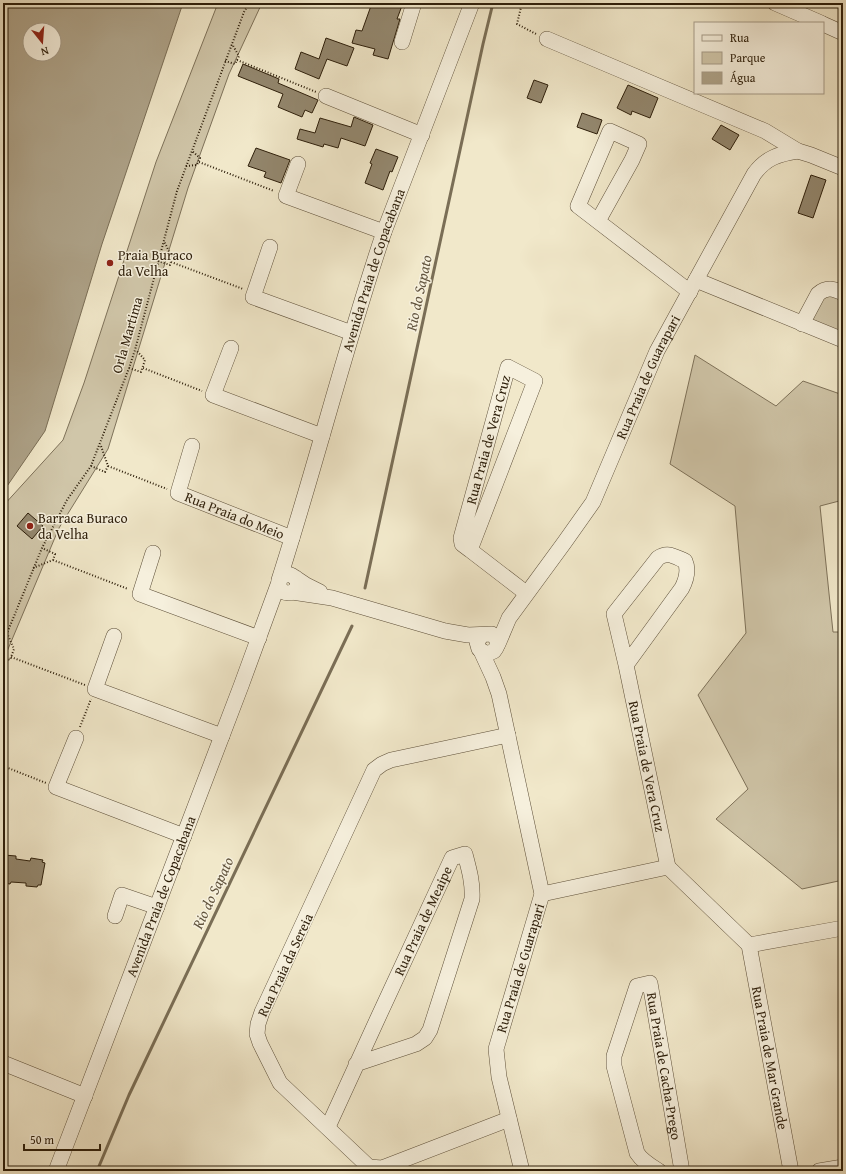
<svg xmlns="http://www.w3.org/2000/svg" width="846" height="1174" viewBox="0 0 846 1174" font-family="'Gentium Book Plus',serif">
<rect width="100%" height="100%" fill="#f1e8ca"/>
<filter id="stains"><feTurbulence type="fractalNoise" baseFrequency=".005" numOctaves="4"/><feColorMatrix values="0 0 0 0 .2 0 0 0 0 .09 0 0 0 0 .02 0 0 0 .5 -.17"/></filter>
<radialGradient id="worn" r=".72"><stop offset=".6" stop-color="#630" stop-opacity="0"/><stop offset="1" stop-color="#630" stop-opacity=".3"/></radialGradient>
<path fill="#d0c6a9" stroke="#7e725a" d="M218 3H262L229 74 188 188 108 449 59 528 3 661V506L63 440 84 383 156 162Z
M827 294 843 298V335L810 322 821 299Z
M695 355 776 406 803 381 843 395V500L820 506 833 632H843V880L802 889 716 819 748 789 698 695 746 633 735 506 670 464Z"/>
<path fill="#aea389" stroke="#7a6e56" fill-rule="evenodd" d="M3 3H183L102 244 45 431 3 492ZM30 30H54V54H30Z"/>
<g fill="none" stroke-linecap="round" stroke-linejoin="round">
<path stroke="#7a6e56" stroke-width="3" d="M365 588 483 44 493 3
M97 1171 129 1095 352 626"/>
</g>
<path fill="#93876e" stroke="#2d1e0a" d="M372 3H403L397 19H400L388 59 373 55 375 49 352 43 356 30 362 31Z
M326 38 354 48 347 66 327 59 319 79 295 69 301 52 319 59Z
M243 64 279 79 278 83 318 100 312 113 305 110 302 117 278 107 283 94 238 76Z
M534 80 548 85 541 103 527 98Z
M628 85 658 98 650 118 632 111 631 115 617 108Z
M582 113 602 120 597 134 577 127Z
M354 117 373 125 365 146 341 138 338 148 324 144 323 147 297 139 300 129 315 133 320 118 351 127Z
M721 125 739 135 730 150 712 139Z
M256 148 290 160 281 183 264 177 266 172 248 166Z
M376 149 398 157 392 172 390 171 383 190 365 183 372 164 370 163Z
M811 175 826 180 813 218 798 213Z
M28 513 43 526 32 539 17 526Z
M4 855 16 856V859L30 861 31 858 43 860 42 862 45 863 41 885H38L37 887 26 886V883L11 882 10 884 3 883Z"/>
<g fill="none" stroke-linecap="round" stroke-linejoin="round">
<defs>
<g id="minor">
<path d="M775 3 821 23"/>
<path d="M823 24 843 33"/>
<path d="M547 39 765 131 798 151 811 155 843 168"/>
<path d="M402 42 414 3"/>
<path d="M326 96 422 135"/>
<path d="M298 164 286 196 384 232"/>
<path d="M598 221 632 160 639 144 610 131 578 206 690 292"/>
<path d="M270 247 253 297 352 333"/>
<path d="M696 280 843 340"/>
<path d="M802 324 818 294C827 286 834 289 843 293"/>
<path d="M231 348 213 395 322 436"/>
<path id="s1" d="M192 446 178 493 292 538"/>
<path id="s2" d="M470 550 462 544 461 538 508 367 535 381 470 550 526 593"/>
<path d="M153 553 140 594 259 638"/>
<path d="M296 578 298 584 295 591C284 597 275 588 281 577L288 574 291 575 306 585 320 592"/>
<path id="s3" d="M279 580C316 465 345 347 384 232L472 3"/>
<path d="M292 592 332 598 445 631 468 635 492 634C498 639 499 645 494 651L487 654 479 649 477 642 482 635"/>
<path d="M114 636 95 689 222 736"/>
<path id="s4" d="M498 644 509 618 564 543 593 502 657 351 754 174C766 158 778 154 798 151"/>
<path d="M481 651 493 677 499 694 542 894 496 1049 499 1077 522 1171"/>
<path id="s5" d="M626 665 614 614 658 558C668 551 675 557 685 561 689 570 686 580 682 588L626 665 668 867"/>
<path d="M508 735 391 760 382 764 374 770 262 1012 258 1024 257 1034 260 1043 280 1083 369 1167 382 1168 509 1119"/>
<path d="M76 738 56 787 184 836"/>
<path id="s6" d="M542 894 668 867 749 945 791 1171"/>
<path d="M115 916 122 895 157 907"/>
<path d="M749 945 843 928"/>
<path d="M3 1063 85 1096"/>
<path id="s7" d="M328 1127C369 1037 410 948 452 858L465 854C469 869 473 883 472 899L430 1030 425 1038 416 1044 356 1064"/>
<path id="s8" d="M56 1171 241 686 279 582"/>
<path id="s9" d="M659 1171C651 1166 642 1161 637 1153L614 1066V1056L637 986 650 983 682 1171"/>
<path d="M819 1171 843 1167"/>
</g>
</defs>
<use href="#minor" stroke="#5e503a" stroke-width="16"/>
<path stroke="#2d1e0a" stroke-width="2" stroke-dasharray="1 2" stroke-linecap="butt" d="M522 3 517 24 536 34
M237 60 316 92
M225 61 235 64 239 56 232 44
M199 162 274 191
M186 166 197 165 200 158 192 151
M158 261 170 265 172 258 164 241
M171 262 243 289
M129 368 141 372 145 360 136 350
M143 368 202 391
M91 466 105 472 108 466 101 446
M108 466 167 489
M53 560 128 589
M33 568 53 560 55 554 42 548
M3 643 42 548 67 500 91 466 129 368 135 350 177 191 244 12 247 7 255 3
M3 657 10 660 14 649 7 633
M11 657 85 685
M80 727 91 699
M3 766 46 783"/>
<use href="#minor" stroke="#f6f0dd" stroke-width="15"/>
</g>
<g fill="#8f2418" stroke="#f6f0dd" stroke-width="1.5">
<circle cx="110" cy="263" r="4"/>
<circle cx="30" cy="526" r="4"/>
</g>
<g text-anchor="middle" stroke-width="3" stroke-linejoin="round" paint-order="stroke">
<g font-size="14" fill="#2d1e0a" stroke="#f6f0dd" text-anchor="start">
<text x="118" y="260">Praia Buraco<tspan x="118" dy="16">da Velha</tspan></text>
<text x="38" y="523">Barraca Buraco<tspan x="38" dy="16">da Velha</tspan></text>
</g>
<g font-size="14" fill="#2d1e0a" stroke="#f6f0dd">
<text dy="5" stroke="none"><textPath href="#s3" startOffset="324">Avenida Praia de Copacabana</textPath></text>
<text transform="translate(127 335) rotate(-74)" y="5">Orla Martima</text>
<text dy="5" stroke="none"><textPath href="#s4" startOffset="308">Rua Praia de Guarapari</textPath></text>
<text dy="5" stroke="none"><textPath href="#s2" startOffset="118">Rua Praia de Vera Cruz</textPath></text>
<text dy="5" stroke="none"><textPath href="#s1" startOffset="110">Rua Praia do Meio</textPath></text>
<text dy="5" stroke="none"><textPath href="#s5" startOffset="379">Rua Praia de Vera Cruz</textPath></text>
<text dy="5" stroke="none"><textPath href="#s8" startOffset="294">Avenida Praia de Copacabana</textPath></text>
<text dy="5" stroke="none"><textPath href="#s7" startOffset="227">Rua Praia de Meaipe</textPath></text>
<text transform="translate(285 965) rotate(-65)" y="5">Rua Praia da Sereia</text>
<text transform="translate(520 968) rotate(-73)" y="5">Rua Praia de Guarapari</text>
<text dy="5" stroke="none"><textPath href="#s6" startOffset="356">Rua Praia de Mar Grande</textPath></text>
<text dy="5" stroke="none"><textPath href="#s9" startOffset="300">Rua Praia de Cacha-Prego</textPath></text>
</g>
<g font-size="15" font-style="italic" fill="#61533d" stroke="#f6f0dd">
<text transform="translate(419 293) rotate(-78)" y="5">Rio do Sapato</text>
<text transform="translate(213 893) rotate(-65)" y="5">Rio do Sapato</text>
</g>
</g>
<rect width="846" height="1174" fill="none" stroke="#f1e8ca" stroke-width="16"/>
<rect x="4" y="4" width="838" height="1166" fill="none" stroke="#2d1e0a" stroke-width="2"/>
<rect x="8" y="8" width="830" height="1158" fill="none" stroke="#2d1e0a"/>
<rect x="694" y="22" width="130" height="72" fill="#f6f0dd" stroke="#a69c89"/>
<rect x="702" y="35" width="20" height="6" fill="#f6f0dd" stroke="#a69c89"/>
<text x="730" y="42" font-size="12" fill="#2d1e0a">Rua</text>
<rect x="702" y="52" width="20" height="12" fill="#d0c6a9" stroke="#a69c89"/>
<text x="730" y="62" font-size="12" fill="#2d1e0a">Parque</text>
<rect x="702" y="72" width="20" height="12" fill="#aea389" stroke="#a69c89"/>
<text x="730" y="82" font-size="12" fill="#2d1e0a">Água</text>
<g transform="translate(42 42) rotate(163)"><circle r="19" fill="#f6f0dd" stroke="#a69c89"/>
<path d="M0-3L7 15L0 10L-7 15Z" fill="#8f2418"/>
<text y="-6" font-size="11" font-weight="bold" text-anchor="middle" fill="#2d1e0a">N</text>
</g>
<path d="M24 1144v6h76v-6" fill="none" stroke="#2d1e0a" stroke-width="2"/>
<text x="30" y="1144" font-size="12" fill="#2d1e0a" stroke="#f6f0dd" stroke-width="3" paint-order="stroke">50 m</text>
<rect width="100%" height="100%" filter="url(#stains)"/>
<rect width="100%" height="100%" fill="url(#worn)"/>
</svg>
